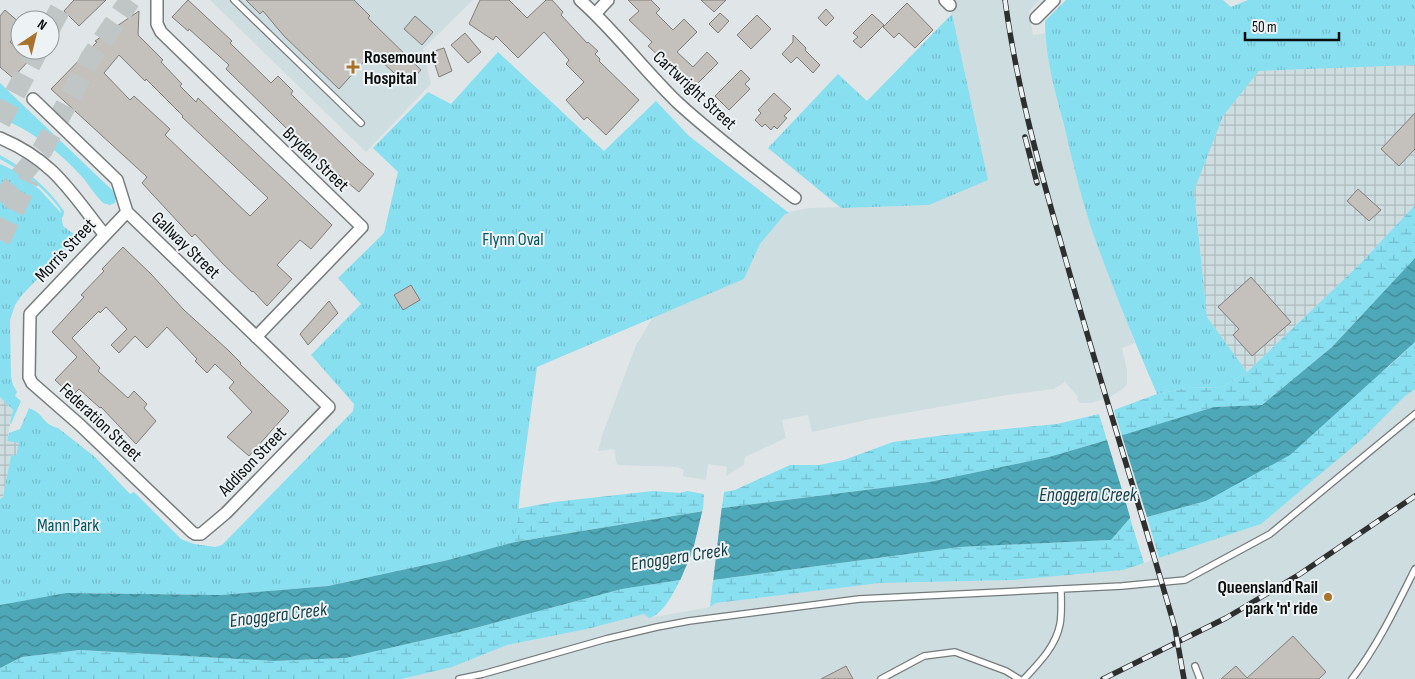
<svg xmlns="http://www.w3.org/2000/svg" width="1415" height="679" viewBox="0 0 1415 679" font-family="'Sofia Sans Condensed',sans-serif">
<defs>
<pattern id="industrial-grid" width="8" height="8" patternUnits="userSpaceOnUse" patternTransform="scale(1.25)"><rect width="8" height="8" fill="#cedde0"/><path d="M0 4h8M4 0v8" fill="none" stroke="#b0bcbf"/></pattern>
<pattern id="wetland-marsh" width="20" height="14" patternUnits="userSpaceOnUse" patternTransform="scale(1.25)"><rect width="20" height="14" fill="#87dff0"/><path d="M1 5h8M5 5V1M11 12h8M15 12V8" fill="none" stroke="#73becd"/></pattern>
<pattern id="park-tufts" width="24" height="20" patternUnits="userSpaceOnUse" patternTransform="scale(1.25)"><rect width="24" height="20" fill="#87dff0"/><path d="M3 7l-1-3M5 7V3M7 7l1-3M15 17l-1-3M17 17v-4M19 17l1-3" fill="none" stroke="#73becd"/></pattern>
<pattern id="water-waves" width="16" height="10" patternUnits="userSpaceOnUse" patternTransform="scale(1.25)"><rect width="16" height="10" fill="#4ea8b8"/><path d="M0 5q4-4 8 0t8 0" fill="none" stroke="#3f8794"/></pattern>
</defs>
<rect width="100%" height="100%" fill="#e0e6e7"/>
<path fill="#cedde0" d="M210 0H473L423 49 431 84 366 152Z
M950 0H1040L1029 11 1033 35 1045 33 1052 72 1062 119 1083 198 1095 238 1135 343 1122 348 1127 370V385L1121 390 1110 397 1091 403H1081L1077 400 1078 397 1065 382 1054 389 1013 394 871 419 812 432 808 415 782 420 786 438 745 457 744 465 726 476 727 467 708 464 706 480 683 476 684 470 677 467 617 465 614 449 598 451 603 433 636 345 653 317 744 279 760 244 785 213 809 208 929 205 952 14Z
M1415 389V679H402L452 667 507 645 587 629 644 614 649 618 710 607 716 603 880 583 1014 580 1123 570 1261 524 1405 395Z"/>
<path fill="url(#industrial-grid)" d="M1415 65V205L1358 266 1247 372 1207 317 1194 191 1223 116 1259 71Z
M0 397 13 410 7 441 19 443 16 456 11 455 3 497 0 499Z"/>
<path fill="#87dff0" d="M0 83 113 191 116 197 115 203 110 205 103 203C96 196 90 187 84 179 61 153 33 131 0 118Z
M0 155C26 169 47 187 64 211 65 221 50 226 42 230L61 213 60 209C43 187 24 172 0 159Z"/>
<path fill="url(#wetland-marsh)" d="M1415 205V258L1332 347 1262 405 1214 407 1122 436 1114 410 1157 394 1186 388 1222 387 1247 372 1358 266Z
M1415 342V389L1405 396 1362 439 1261 524 1159 558 1147 517 1206 501 1387 368Z
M1099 414 1107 440 1049 457 929 482 722 508 724 492 735 490 790 465H819L844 460 893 442 945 435 1057 424Z
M653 491 680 493 687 491 704 494 703 511 515 542 448 560 66 593 0 605V578L495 513 554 502Z
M1130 518 1144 563 1123 570 1014 580 880 583 716 603 710 607 713 580 960 547 1111 540Z
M680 580C674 592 663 615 649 618L644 614 587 629 507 645 452 667 402 679H0V668L22 657 80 650 274 661 346 658 464 631 622 589Z"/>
<path fill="url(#park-tufts)" d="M1066 0H1223L1231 7 1248 0H1415V65L1259 71 1223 116 1194 191 1207 317 1247 372 1222 387 1186 388 1157 394C1135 343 1114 291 1095 239 1082 202 1073 163 1064 125 1055 92 1045 56 1045 21Z
M952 14 988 180 929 205 841 208 768 148 838 74 867 101Z
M498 52 604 151 656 101 689 136 789 213 785 214 760 244 744 279 537 367 521 483 515 542 448 560 328 586 221 595 66 593 0 605V499L3 497 11 455 16 456 19 443 7 441 9 433 20 429 29 408C33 410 38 412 40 415 46 422 49 426 58 428L95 457 130 494 134 492 181 539 194 544 215 547 222 545 353 411 354 404 311 355 361 304 338 278 384 233 398 172 373 148 428 92 451 104Z
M0 164 13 170 40 190 61 213 63 226 78 237 22 295 15 305 10 320 11 376 13 385 17 392 15 396 21 401 11 424 10 423 13 410 0 397Z"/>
<path fill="url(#water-waves)" d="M1415 258V342L1290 455 1206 501 1147 517 1130 518 1111 540 960 547 713 580H680L622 589 464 631 346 658 274 661 80 650 22 657 0 668V605L66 593 221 595 328 586 448 560 515 542 722 508 929 482 1049 457 1107 440 1214 407 1262 405 1332 347Z"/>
<path fill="#e0e6e7" d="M1121 433 1122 436 1148 520H1131L1107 440 1106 438Z
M722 505 713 582 679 583 693 550 703 508Z"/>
<path fill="#c4c1bd" stroke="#807d79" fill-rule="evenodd" d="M74 0H106L79 26 64 11Z
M188 0 232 41 230 43 271 83 278 76 293 91 291 94 359 161 374 174 359 192 334 171 332 173 226 69 229 65 189 29 188 31 172 17Z
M246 0H354L370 16 368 18 421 70 407 85 379 59 374 64 367 58 339 89 284 36 263 11 260 14Z
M480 0H509L527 18 546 0H552L563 12 561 15 587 43 588 42 598 51 595 54 600 59 599 61 639 100 606 135 587 117 584 120 566 100 584 82 566 64 569 60 544 32 518 58 496 36 493 40 469 24Z
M628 0H651L660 9 656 13 673 30 684 19 697 32 677 52 693 67 707 52 718 63 695 86 663 55 660 57 648 46 652 42 629 20 639 11Z
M701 0H726L714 12Z
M907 3 933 30 915 48 899 33 894 38 883 27Z
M826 9 834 18 826 26 818 18Z
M5 10 20 23V30L10 42 30 59 13 78 0 67V16Z
M139 11 138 35 163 60 161 62 182 84 180 86 196 102 198 98 332 225 311 249 300 240 277 265 292 279 267 306 253 291 252 292 222 263 195 234 192 237 142 183 147 177 51 89 97 42 95 41ZM119 55 145 81 146 79 183 116 182 117 268 198 250 216 165 135 170 129 134 96 130 100 104 73Z
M720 13 729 21 718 33 709 24Z
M872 14 884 25 861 48 853 41 858 37 853 33Z
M757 15 771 29 751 49 737 35Z
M415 16 433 32 422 45 404 29Z
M465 33 481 52 468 63 451 45Z
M793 35 806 48 805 50 820 65 813 73 797 57 791 63 782 54 793 42Z
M444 48 452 71 439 77 431 52Z
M741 70 750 79 745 84 750 89 729 110 715 96Z
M774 93 791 109 784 116 787 118 777 129 774 126 771 130 765 124 762 127 755 120 761 113 758 110Z
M1415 113V149L1399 166 1381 149Z
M1358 189 1381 210 1369 221 1347 201Z
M123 247 151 274 184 310 228 350 241 363 240 364 289 411 249 456 227 437 252 412 229 388 234 382 215 364 207 373 195 361 197 359 167 327 147 348 135 336 119 353 111 345 127 329 106 307 100 313 99 311 72 338 100 368 98 371 128 398 134 391 147 404 144 408 156 421 136 444 101 407 100 408 79 389 72 396 55 380 77 357 52 332 84 297 81 295 104 271 102 269Z
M1251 277 1291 322 1252 356 1233 335 1239 329 1218 307Z
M411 285 420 300 403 310 394 295Z
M329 301 338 313 308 345 300 334Z
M1293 636 1326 672 1319 679H1221L1236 666 1247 678Z
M846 666 853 679H821Z"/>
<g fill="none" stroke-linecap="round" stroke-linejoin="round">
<path stroke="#c0c6c6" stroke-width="21" stroke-dasharray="21 11" stroke-linecap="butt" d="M50 28 65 0
M0 122 38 50
M0 201 43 149 90 59 130 0
M0 240 29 179"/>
<defs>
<path id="lane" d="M234 0 361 123
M1195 666 1200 679
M459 679 483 674 606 639 657 627 689 621 859 599 1122 586 1185 580 1270 534 1415 414
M881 679 924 656 955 652 1006 671 1019 679
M1024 679C1039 663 1056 646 1060 624 1062 613 1061 600 1061 589
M1352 679C1378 645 1396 607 1415 569"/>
<path id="street" d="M157 0V24L161 32 362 227 256 337
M580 0C615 31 643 69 677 102 714 136 755 167 795 198
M945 0 950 5
M595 14 608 0
M1036 18 1054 0
M33 99 117 180 127 212 329 407 226 513 201 534H195L192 532 80 425 32 383 29 377 30 314 127 212
M0 138C19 146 37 157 52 171 72 190 87 213 104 234"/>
</defs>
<use href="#lane" stroke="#757a7b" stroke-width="8"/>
<use href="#street" stroke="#757a7b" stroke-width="14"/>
<use href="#lane" stroke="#fff" stroke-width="5.5"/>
<use href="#street" stroke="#fff" stroke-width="11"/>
<defs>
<path id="rail" d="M1005 0C1016 82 1038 163 1061 243 1097 372 1138 500 1175 628L1184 679
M1025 137 1037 183
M1103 679 1226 618 1300 574 1415 496"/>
</defs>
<use href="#rail" stroke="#2e3030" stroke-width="5.5"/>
<use href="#rail" stroke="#edf3f4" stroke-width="4" stroke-dasharray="11" stroke-linecap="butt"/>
</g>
<g fill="#a8732c" stroke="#edf3f4" stroke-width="2">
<path d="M350.5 59.5h5v5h5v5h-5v5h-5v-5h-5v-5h5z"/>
<circle cx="1328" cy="597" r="5"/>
</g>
<g text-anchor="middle" stroke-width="4" stroke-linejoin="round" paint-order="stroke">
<g font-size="18" font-weight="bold" fill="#0c0e0e" stroke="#edf3f4" text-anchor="start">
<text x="364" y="63">Rosemount<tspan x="364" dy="21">Hospital</tspan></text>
<text x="1318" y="593" text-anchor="end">Queensland Rail<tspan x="1318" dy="21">park 'n' ride</tspan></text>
</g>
<g font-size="18" fill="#0c0e0e" stroke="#edf3f4">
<text transform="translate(695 90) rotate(43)" y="6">Cartwright Street</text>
<text transform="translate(316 159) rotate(44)" y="6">Bryden Street</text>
<text transform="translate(186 245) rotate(44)" y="6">Gallway Street</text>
<text transform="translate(65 250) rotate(-47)" y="6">Morris Street</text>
<text transform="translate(101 422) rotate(43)" y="6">Federation Street</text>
<text transform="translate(252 461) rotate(-46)" y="6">Addison Street</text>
</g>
<g font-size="18" fill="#045662" stroke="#edf3f4">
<text x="513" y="245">Flynn Oval</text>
<text x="68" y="531">Mann Park</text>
</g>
<g font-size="19" font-style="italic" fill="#133d44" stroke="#edf3f4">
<text x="1088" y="501">Enoggera Creek</text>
<text transform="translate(679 556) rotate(-9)" y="7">Enoggera Creek</text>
<text transform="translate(278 614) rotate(-7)" y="7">Enoggera Creek</text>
</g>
</g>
<g transform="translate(35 35) rotate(35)"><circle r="24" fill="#edf3f4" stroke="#939798"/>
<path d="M0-4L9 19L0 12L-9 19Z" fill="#a8732c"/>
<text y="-8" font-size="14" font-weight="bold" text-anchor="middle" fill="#0c0e0e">N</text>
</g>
<path d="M1245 32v8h94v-8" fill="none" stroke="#0c0e0e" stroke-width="2.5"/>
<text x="1252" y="32" font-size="15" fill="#0c0e0e" stroke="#edf3f4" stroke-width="4" paint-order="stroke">50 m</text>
</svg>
